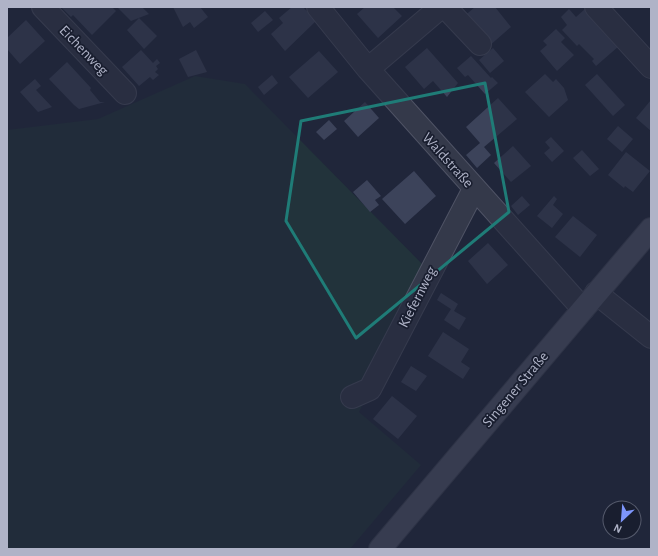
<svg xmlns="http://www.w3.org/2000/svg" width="658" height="556" viewBox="0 0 658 556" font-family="'Alegreya Sans',sans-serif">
<rect width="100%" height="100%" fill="#20263a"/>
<path fill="#22333b" d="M195 76 245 84 430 272 359 412 421 465 350 549H7V130L98 119Z"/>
<path fill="#3c435a" d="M61 7H112L116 11 92 35 73 15 71 17Z
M142 7 149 14 131 21 118 8Z
M173 7H200L208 17 194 28 190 22 183 27Z
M292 7H303L316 21 285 51 271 34 283 23 279 18Z
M365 7H393L402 16 378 38 357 14Z
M475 7H495L511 27 488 47 462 18Z
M569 9 576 17 585 9 619 46 596 66 592 61 594 59 579 44 577 46 562 30 567 25 561 17Z
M265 11 273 20 258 32 251 23Z
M139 18 157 36 144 49 127 30Z
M26 20 45 41 20 64 7 49V38Z
M556 29 565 38 561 42 574 55 557 71 540 51 547 45 543 41Z
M427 48 458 83 447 97 433 81 424 89 405 67Z
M493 48 504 61 490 73 479 60Z
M141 50 153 63 157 59 160 63 156 66 158 69 155 72 159 75 153 80 150 77 139 86 122 67Z
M196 50 207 72 188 77 179 59Z
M319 51 338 72 308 98 289 77Z
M471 56 491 78 492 77 498 83 485 94 468 75 465 77 457 68Z
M67 62 91 88 90 90 100 102H105L79 109 74 105 49 79Z
M545 74 553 82 556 79 564 88 568 100 549 117 525 92Z
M597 74 625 105 613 116 585 85Z
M272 75 278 83 264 95 258 87Z
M35 79 41 86 36 90 52 107 38 112 20 92Z
M498 98 517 119 484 147 491 155 477 168 466 155 480 143 466 127Z
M651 100V131L636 118Z
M365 102 379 118 358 137 344 121Z
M329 120 337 129 324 140 316 132Z
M618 126 633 139 622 152 607 139Z
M551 137 564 151 552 162 544 153 550 148 545 142Z
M513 146 531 166 511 182 494 163Z
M582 150 599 169 590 176 573 158Z
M626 152 650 171 633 192 625 186 624 188 608 175Z
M414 171 436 196 405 224 382 199Z
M367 180 381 196 375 200 379 205 370 212 353 192Z
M522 196 530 205 518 215 511 206Z
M554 196 557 199 553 205 563 214 552 228 537 216Z
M573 216 597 235 580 257 555 237Z
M488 243 508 265 487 284 468 261Z
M441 293 458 304 454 311 466 318 459 330 444 320 451 309 437 300Z
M443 332 469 349 461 362 470 368 463 379 428 356Z
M411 366 427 376 416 391 401 382Z
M392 396 417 416 398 439 373 419Z"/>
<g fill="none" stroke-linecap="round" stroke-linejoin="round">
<defs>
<path id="minor" d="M43 7 125 93
M318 7 368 69 583 309
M445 7 480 44
M596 7 651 67
M368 69 441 7
M596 293 651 337
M352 397 370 389 474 189"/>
<path id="major" d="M380 549 651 229"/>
</defs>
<use href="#minor" stroke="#4f5365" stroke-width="24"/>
<use href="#major" stroke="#3d4254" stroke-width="24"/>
<use href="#minor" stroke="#34394a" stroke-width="22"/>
<use href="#major" stroke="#52576a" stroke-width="22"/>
</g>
<path d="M0 0H658V556H0ZM485 83 509 212 356 338 286 221 301 121Z" fill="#20263a" fill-opacity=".55" fill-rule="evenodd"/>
<path fill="none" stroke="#1f7c77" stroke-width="3" stroke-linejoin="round" d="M485 83 509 212 356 338 286 221 301 121Z"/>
<g text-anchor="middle" stroke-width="3.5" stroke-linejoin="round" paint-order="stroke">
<g font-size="15" fill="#afb3c7" stroke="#191e2f">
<text transform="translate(84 50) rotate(46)" y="5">Eichenweg</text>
<text transform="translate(448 160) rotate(48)" y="5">Waldstraße</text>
<text transform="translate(417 297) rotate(-63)" y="5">Kiefernweg</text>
<text transform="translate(515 389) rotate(-50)" y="5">Singener Straße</text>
</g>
</g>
<rect width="658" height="556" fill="none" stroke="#afb3c7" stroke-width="16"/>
<g transform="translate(622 520) rotate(206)"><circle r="19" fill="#191e2f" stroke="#555a6c"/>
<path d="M0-3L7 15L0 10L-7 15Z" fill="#7e96fc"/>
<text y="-6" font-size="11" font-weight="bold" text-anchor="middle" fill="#afb3c7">N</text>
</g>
</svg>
